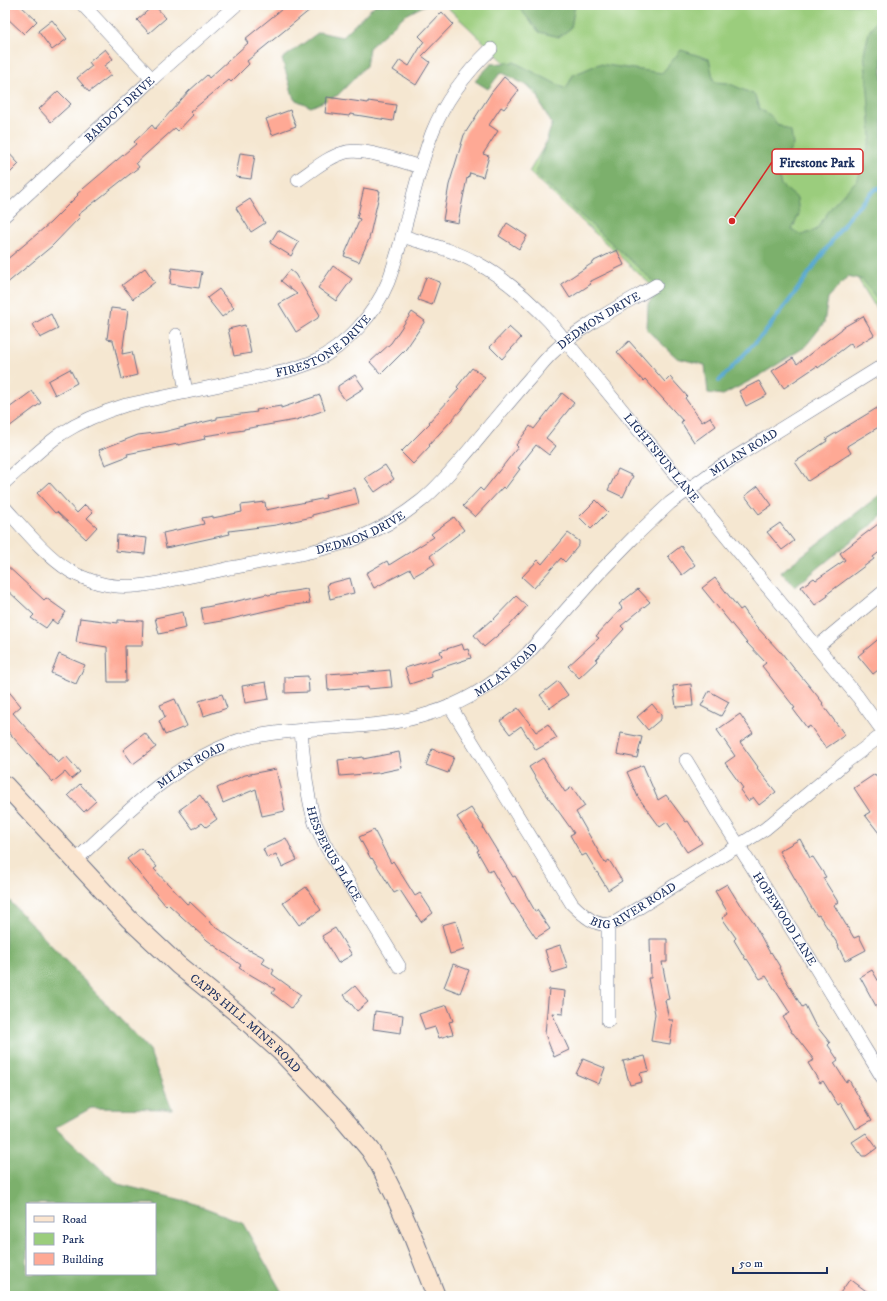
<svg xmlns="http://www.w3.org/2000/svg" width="887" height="1301" viewBox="0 0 887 1301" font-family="'IM FELL DW Pica',serif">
<rect width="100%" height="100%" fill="#fff"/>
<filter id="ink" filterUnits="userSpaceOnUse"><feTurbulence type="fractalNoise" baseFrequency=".025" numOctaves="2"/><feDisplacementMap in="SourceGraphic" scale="8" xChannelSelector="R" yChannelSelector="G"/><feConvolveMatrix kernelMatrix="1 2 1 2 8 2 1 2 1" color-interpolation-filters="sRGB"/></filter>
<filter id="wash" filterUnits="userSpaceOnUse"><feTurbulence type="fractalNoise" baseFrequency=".012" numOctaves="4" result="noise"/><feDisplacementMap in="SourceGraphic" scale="16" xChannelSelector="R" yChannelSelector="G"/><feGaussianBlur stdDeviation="0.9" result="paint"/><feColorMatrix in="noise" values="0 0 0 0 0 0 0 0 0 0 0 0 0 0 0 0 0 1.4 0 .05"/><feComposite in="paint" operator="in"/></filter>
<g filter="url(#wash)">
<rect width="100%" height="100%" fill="#f5e7d1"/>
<path fill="#9bcd7d" stroke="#5b7e6e" d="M445 5H882V318L852 269 665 298 529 172 560 119 491 49Z"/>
<path fill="#7cb06c" stroke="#4c7065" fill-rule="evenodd" d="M375 5H425L404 16 369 48 366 66 338 95 311 107 294 99 282 59 319 32 342 37Z
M517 5H575L571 28 559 37 539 32Z
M875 5H882V306L863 280 848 276 828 298 824 323 805 347 759 376 723 395 708 393 705 365 677 358 647 330 648 304 661 288 535 174 552 124 541 105 537 91 501 72 488 89 475 81 491 64 514 62 566 89 573 75 599 64 662 73 681 50 709 59 714 82 728 83 755 95 759 109 770 115 778 125 791 131 793 145 778 173 781 185 797 198 799 214 792 230 802 235 816 230 833 205 858 179 871 138 868 91 864 53 869 32 881 13 878 6Z
M882 493V516L795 587 781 572Z
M5 896 149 1050 172 1109 91 1108 55 1128 118 1184 190 1202 242 1222 284 1296H5ZM27 1204H155V1274H27Z"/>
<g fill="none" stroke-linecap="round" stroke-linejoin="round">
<path stroke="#55a7d0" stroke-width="4" d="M719 381 766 331 792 297 852 213 876 189 882 187"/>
</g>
<g id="blocks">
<path fill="#fea995" d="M13 5H20L37 21 24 34 5 16V13Z
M154 5 166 18 149 33 137 20Z
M287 5H316L247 61 249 64 231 82 229 80 190 112 193 115 178 131 175 128 136 163 139 167 78 215 80 217 52 246 5 285V261L50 223 78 195 77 194 136 144 134 142 152 125 155 129 189 91 207 75 209 78 248 43 245 39Z
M442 12 453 24 422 56 430 62 416 85 393 70 400 60 409 66 424 41 419 36Z
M52 20 67 39 52 50 38 31Z
M105 49 113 59 104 66 111 75 89 92 77 78 92 66 89 62Z
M504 77 519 90 504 109 501 107 489 125 498 131 483 154 489 156 483 177 470 173 468 179 467 178 458 223 443 220 449 185 464 135 491 93Z
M58 91 71 104 51 122 39 109Z
M327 97 368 103V101L396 105 393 121 350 114 349 116 325 113Z
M290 110 296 126 272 135 266 119Z
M5 149 19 164 5 178Z
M240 153 255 155 251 179 236 177Z
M364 188 380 191 369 239 359 262 344 256 360 219 357 218Z
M250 199 265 223 251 232 236 208Z
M507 223 527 236 519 249 499 236Z
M278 230 299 242 291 256 270 243Z
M617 250 624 265 589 282 591 284 570 298 561 284 594 262V261Z
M333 266 352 279 336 301 318 288Z
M145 268 155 282 133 299 122 285Z
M172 268 202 272 199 288 170 284Z
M290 270 295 274 320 315 318 317V318L296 332 279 304 297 294 281 281Z
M426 277 440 282 432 305 418 300Z
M219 289 234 308 222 317 207 298Z
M111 308 128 310 122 354 132 352 137 375 122 379 113 340 107 339Z
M412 312 425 321 406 349 381 374 370 362 391 343Z
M51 314 58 329 40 338 33 324Z
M863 316 874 335 853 348 851 343 818 368 817 366 784 388 772 371 793 358 797 364 842 329V328Z
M245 325 251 353 234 356 228 329Z
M509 327 521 338 502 359 490 347Z
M629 341 665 382 670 377 687 396 685 398 702 422 710 417 716 426 694 442 681 422 683 421 645 379 643 381 617 352Z
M472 368 485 377 461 410 429 445 430 446 413 464 401 452 430 423 429 422 459 389 457 387Z
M70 369 77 383 55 395 48 381Z
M355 375 364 388 345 400 338 390V386Z
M759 381 767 395 746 406 739 391Z
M32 391 41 403 5 430V411Z
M562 393 574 403 546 438 556 446 549 455 536 445 518 468 520 469 505 489 503 487 475 517 463 506 480 488 483 491 518 447 516 445 530 426 534 429Z
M320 395 325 410 296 420 244 429V430L204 436 205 439 178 445V444L127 454 128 456 105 465 99 450 138 435 163 432 217 419V417L257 412 256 410 281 406V408Z
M882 405V425L847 446 851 453 808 481 795 462 827 441 826 439Z
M385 465 394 479 375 492 365 478Z
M618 469 633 476 623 497 608 490Z
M49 482 77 513 85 505 93 512 87 518 97 527 86 539 57 512 55 513 37 493Z
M758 486 772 505 759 514 745 496Z
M355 488 359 503 312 515V517L276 525 229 531 230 534 166 548 163 533 204 524 202 518 213 516V518L242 512 241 505 265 502 266 510 326 498 325 495Z
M596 500 608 512 591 529 579 517Z
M454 517 464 530 430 556 435 564 414 576 410 569 374 588 366 573 387 561 389 565 434 537 431 534Z
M882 521V550L873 557 874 559 827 594 828 596 815 605 801 587 814 578 816 580 845 560 840 553Z
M780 523 794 541 782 550 767 532Z
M568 533 579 541V545L565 562 561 558 534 588 522 577 538 560 542 564Z
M117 535 147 538 145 554 116 551Z
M681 546 695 565 682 575 668 556Z
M5 564 44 600 46 598 66 612 57 624 52 620 46 628 31 618 34 615 5 588Z
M350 578 354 593 330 599 327 584Z
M715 578 740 610 743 608 755 625 780 652H781L796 671V670L815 693 823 703 822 704 845 735 826 748 810 726 807 728 793 709 795 708 762 666 766 663 747 643 702 588Z
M307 589 310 603 286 606 227 620 204 624 201 608 233 602 267 594 268 595Z
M638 589 650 602 621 626 624 629 596 659 597 661 579 678 568 666 599 638 596 636 622 608 619 604Z
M516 596 527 606 510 625 484 647 474 635 491 620 492 621Z
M183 612 186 628 159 634 155 618Z
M80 618 118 623V620L143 621 142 646H125L126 682H108L107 647 76 642Z
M882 636V667L873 674 858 656Z
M462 644 464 650 468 649 471 658 431 671 432 677 410 684 405 668 442 657 440 651Z
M59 654 85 665 76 684 51 673Z
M390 670 392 687 368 689V687L328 690 327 674 358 672V673Z
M308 676 309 692 285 693V677Z
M558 681 568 695 550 708 540 695Z
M266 682 269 699 245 703 242 686Z
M691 684 693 706 676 707 673 686Z
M5 687 21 706 13 713 49 754 50 753 58 763 66 756 80 772 71 779 65 772 53 782 5 728Z
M709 691 729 702 721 716 701 706Z
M222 694 227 708 204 716 199 701Z
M175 699 187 726 165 735 159 721 165 717 160 705Z
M652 704 661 715V719L648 730 637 717Z
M518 708 536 732 548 724 557 738 536 750 521 726 510 734 500 721Z
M740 714 753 733 740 742 758 767 757 768 776 792 759 805 753 797 748 801 740 790 743 788 725 763 735 756 717 730Z
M145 733 156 747 133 764 123 750Z
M621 733 642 737 637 758 617 754Z
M432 749 454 757 448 773 426 765Z
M399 752 402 768 378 773 340 776 338 760 363 757V759Z
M543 758 565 792 572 787 585 806 576 812 605 863 609 860 622 881 608 890 586 854 582 856 570 835 574 833 541 787 529 767Z
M643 765 658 800 666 795 686 822 688 821 702 843 687 852 667 822 660 827 638 797 627 772Z
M276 769 285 811 262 816 256 789 223 803 217 788 245 775Z
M875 774 882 785V837L865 815 870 812 854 788Z
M80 784 96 801 84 812 68 795Z
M200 795 217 819 206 827 202 823 193 829 179 810Z
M471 808 484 827 483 828 513 877 515 876 535 911 537 910 550 929 536 938 513 904 512 905 492 870 489 872 477 851 479 850 457 817Z
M374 830 391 863 393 861 415 896 420 893 433 913 421 922 400 890 394 893 372 858 371 859 359 837Z
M286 838 297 860 282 867 276 854 267 858 263 849Z
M800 839 810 858 813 857 826 877 823 878 838 902 834 905 854 938 859 936 866 950 845 961 838 946H839L819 915 817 916 810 905 779 851Z
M141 848 157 867 154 869 187 904 190 902 210 921 209 922 250 951V950L265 958 262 963 274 970 272 974 301 995 291 1008 272 993 275 989 239 968 241 965 207 940 168 904 166 906 127 859Z
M727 884 740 905H741L752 920 770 953 771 952 780 967 779 968 802 1007 805 1005 814 1023 830 1043 828 1045 838 1060 834 1063 846 1082 849 1080 872 1120 856 1129 841 1103 838 1105 823 1081 820 1083 808 1063 814 1060 793 1033H792L783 1017 790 1013 766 976 760 979 747 959 746 960 734 940 736 938 722 918 728 913 715 891Z
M306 887 321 910 299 925 283 903Z
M456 921 464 950 450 954 442 925Z
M335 928 352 955 338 963 322 936Z
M650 939H667V962H662L669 999 665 1000 669 1020H673L670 1044 651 1041 655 1014 648 978H651Z
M560 945 568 968 552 973 545 950Z
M453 964 469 970 460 993 444 987Z
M872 970 882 987V1017L860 977Z
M355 986 368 1002 357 1011 344 995Z
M549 989 565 991 563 1014 552 1013 569 1050 554 1057 545 1034Z
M447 1005 453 1021 449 1022 453 1034 439 1038 435 1027 425 1030 419 1014Z
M375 1011 403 1015 401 1033 373 1029Z
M645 1056 649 1071 640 1073 642 1082 630 1085 623 1061Z
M583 1059 605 1068 599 1084 576 1074Z
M866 1133 877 1148 866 1156H862L852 1142Z
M850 1279 873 1296H838Z"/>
</g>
</g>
<g filter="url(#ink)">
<use href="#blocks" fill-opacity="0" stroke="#676f86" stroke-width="1"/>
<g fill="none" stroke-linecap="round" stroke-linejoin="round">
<defs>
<g id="street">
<path d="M83 5 152 79"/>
<path d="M298 180C312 171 326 158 343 153 361 146 402 162 421 167"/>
<path id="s1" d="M5 215 152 79 236 5"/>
<path id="s2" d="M402 236C427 244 454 250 477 263 505 278 528 299 550 322L858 697 882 730"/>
<path d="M176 335 186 392"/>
<path id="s3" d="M5 482C23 466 41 448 61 434 81 421 103 412 126 405L286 371C296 368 306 365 315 361 346 346 375 314 388 282 393 269 397 255 401 241 411 205 419 168 432 133 445 100 466 73 491 49"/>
<path id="s4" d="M5 508C24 529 46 556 70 571 78 576 89 580 99 583 125 590 151 585 176 579 194 576 212 572 230 568 271 560 313 553 353 540 377 531 401 517 421 501 435 490 447 476 459 462 483 434 506 405 530 378 537 370 544 361 551 354 579 327 622 305 656 285"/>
<path d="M817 647 882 593"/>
<path id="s5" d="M450 706 572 904C582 914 597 929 613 923 617 922 621 919 624 917L765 829 846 762 882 735"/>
<path id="s6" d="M301 731C304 761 306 793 315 823 318 829 321 836 324 843L399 966"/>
<path id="s7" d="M686 760 716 810 811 960 882 1077"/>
<path id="s8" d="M75 861C123 816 169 767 231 743 258 733 287 732 315 729 352 726 392 726 428 714 466 703 500 680 528 653L598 574 633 538 670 503 718 468 882 366"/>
<path d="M608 924V1021"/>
</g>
<g id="secondary">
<path id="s9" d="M5 785 129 919 178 965 243 1018 281 1052 339 1113 370 1150 380 1166 395 1196 413 1237 436 1296"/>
</g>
</defs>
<use href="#street" stroke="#676f86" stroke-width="14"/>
<use href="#secondary" stroke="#676f86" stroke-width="20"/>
<use href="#street" stroke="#fff" stroke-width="13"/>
<use href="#secondary" stroke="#fbe5cf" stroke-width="18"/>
</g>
</g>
<g text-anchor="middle" stroke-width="4" stroke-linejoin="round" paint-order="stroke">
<g font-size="12" fill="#1b2f5e" stroke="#fff">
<text dy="4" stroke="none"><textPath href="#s1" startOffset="156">BARDOT DRIVE</textPath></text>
<text dy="4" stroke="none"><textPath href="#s4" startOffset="715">DEDMON DRIVE</textPath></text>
<text dy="4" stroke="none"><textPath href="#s3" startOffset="354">FIRESTONE DRIVE</textPath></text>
<text dy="4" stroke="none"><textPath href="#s8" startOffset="811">MILAN ROAD</textPath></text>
<text dy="4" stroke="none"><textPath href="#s2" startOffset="350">LIGHTSPUN LANE</textPath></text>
<text dy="4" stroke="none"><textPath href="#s4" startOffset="391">DEDMON DRIVE</textPath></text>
<text dy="4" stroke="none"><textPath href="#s8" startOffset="487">MILAN ROAD</textPath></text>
<text dy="4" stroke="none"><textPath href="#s8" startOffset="151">MILAN ROAD</textPath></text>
<text dy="4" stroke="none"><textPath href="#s6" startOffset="129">HESPERUS PLACE</textPath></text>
<text dy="4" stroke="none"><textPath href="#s5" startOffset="305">BIG RIVER ROAD</textPath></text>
<text dy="4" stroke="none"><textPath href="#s7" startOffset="187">HOPEWOOD LANE</textPath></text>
<text dy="4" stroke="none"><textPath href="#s9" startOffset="339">CAPPS HILL MINE ROAD</textPath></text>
</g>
</g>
<path fill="none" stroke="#d62828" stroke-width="1.5" d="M732 221L772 162"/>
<circle fill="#d62828" stroke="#fff" stroke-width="1.5" cx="732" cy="221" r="4"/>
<rect fill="#fff" stroke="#d62828" stroke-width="1.5" x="772" y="149" width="91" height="25" rx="4"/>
<g font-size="13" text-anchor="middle" font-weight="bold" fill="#1b2f5e">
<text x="817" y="167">Firestone Park</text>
</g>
<rect width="887" height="1301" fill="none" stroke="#fff" stroke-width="20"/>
<rect x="26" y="1203" width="130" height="72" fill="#ffffff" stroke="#a4acbf"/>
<rect x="34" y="1216" width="20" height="6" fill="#fbe5cf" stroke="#a4acbf"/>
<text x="62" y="1223" font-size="12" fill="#1b2f5e">Road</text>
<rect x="34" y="1233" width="20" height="12" fill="#9bcd7d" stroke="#a4acbf"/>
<text x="62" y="1243" font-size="12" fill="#1b2f5e">Park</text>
<rect x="34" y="1253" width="20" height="12" fill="#fea995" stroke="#a4acbf"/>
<text x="62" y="1263" font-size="12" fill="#1b2f5e">Building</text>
<path d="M733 1267v6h94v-6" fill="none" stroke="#1b2f5e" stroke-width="2"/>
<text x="739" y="1267" font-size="12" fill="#1b2f5e" stroke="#ffffff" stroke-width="3" paint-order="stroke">50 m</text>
</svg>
